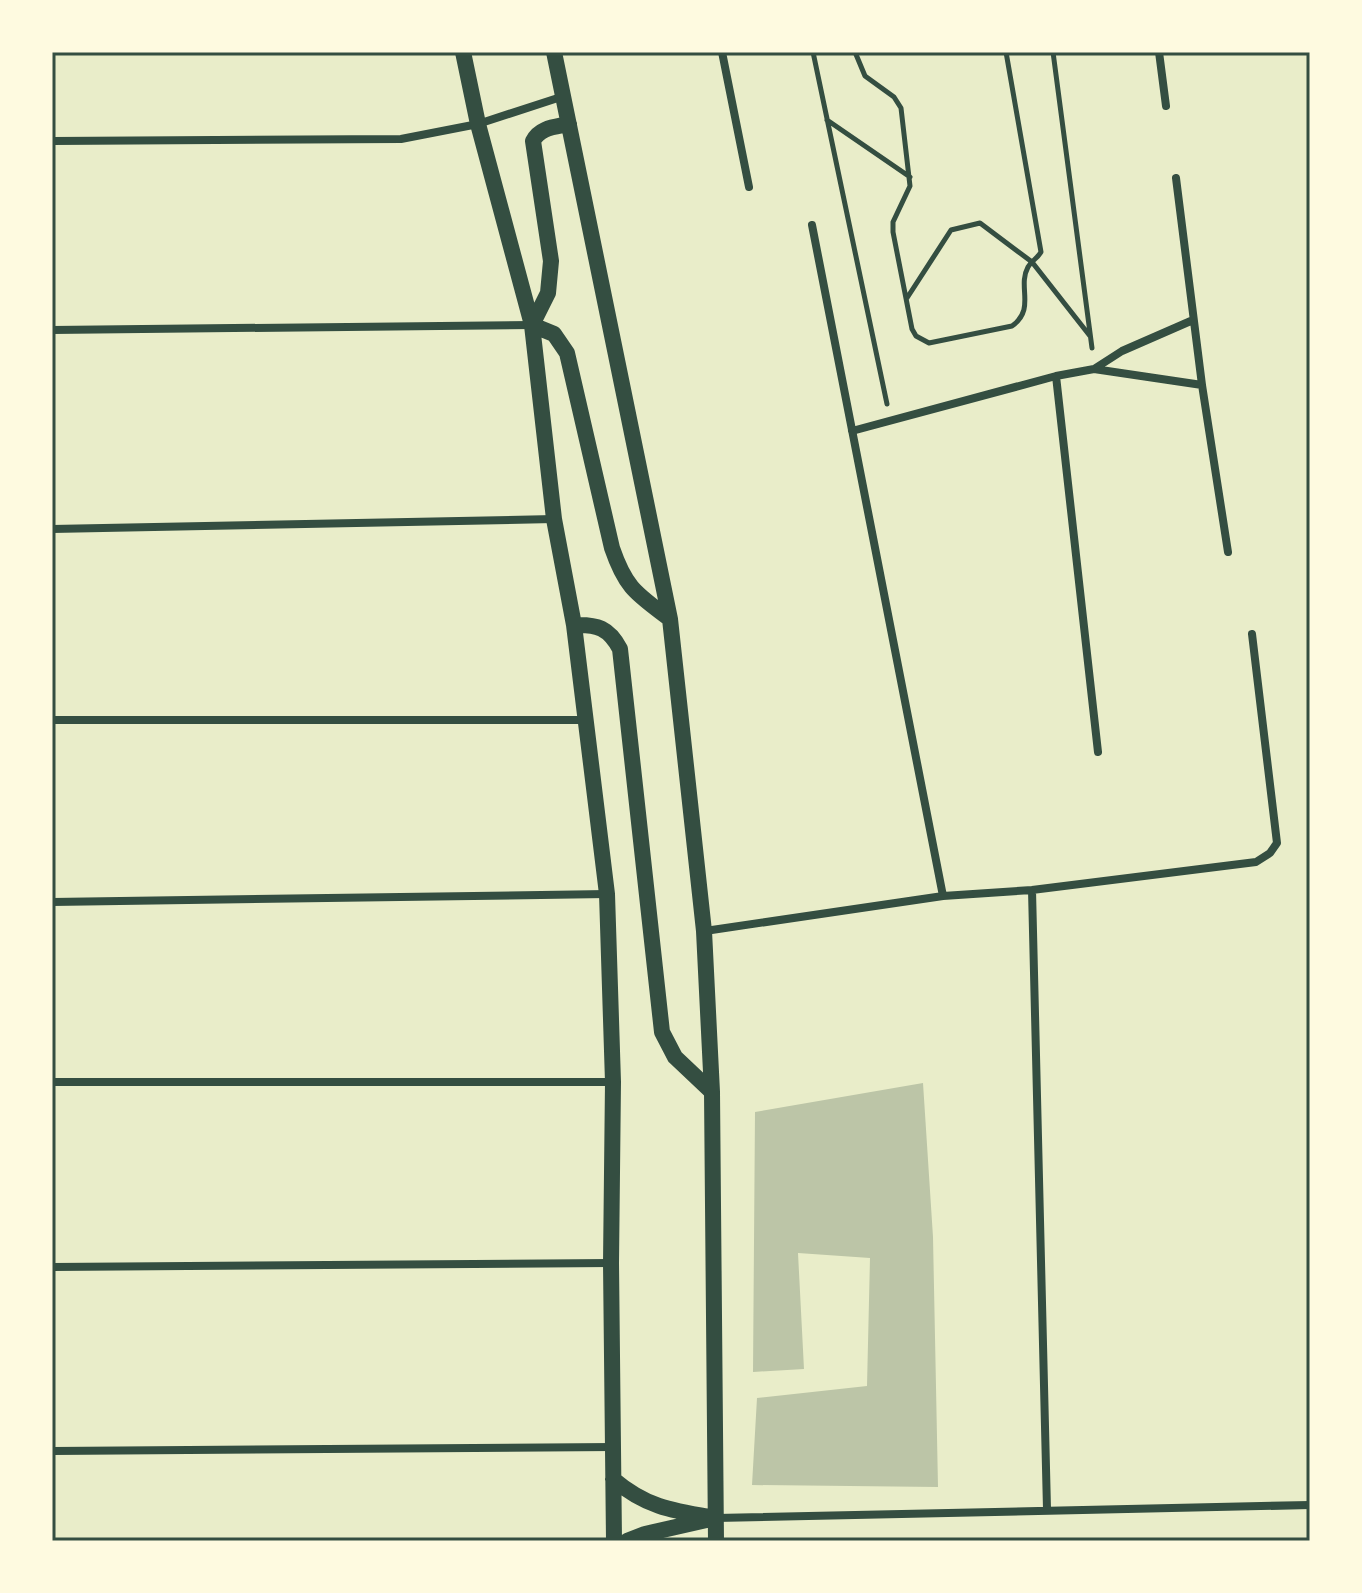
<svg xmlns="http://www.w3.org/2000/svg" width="1362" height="1593" viewBox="0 0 1362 1593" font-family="'DM Sans',sans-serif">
<rect width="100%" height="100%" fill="#e9edc9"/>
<path fill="#bcc5a7" d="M923 1083 933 1237 938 1487 752 1485 757 1398 867 1386 870 1258 798 1253 804 1369 753 1372 755 1112Z"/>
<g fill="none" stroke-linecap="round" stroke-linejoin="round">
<path stroke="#344e41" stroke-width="5" d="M813 52 887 404
M855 52 865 76 894 97 901 108 910 186 893 222V232L912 329 916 336 929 343 1012 326C1036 309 1017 287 1028 267 1032 260 1037 259 1041 252L1006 52
M1053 52 1092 348
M827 120 910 177
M907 298 951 230 980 223 1032 262 1090 336"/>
<path stroke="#344e41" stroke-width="8" d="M722 52 749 187
M1159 52 1166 106
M52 141 401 139 478 124 564 96
M1176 178 1202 385 1228 552
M812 225 943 896
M52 330 531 325
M1094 369 1202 385
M1056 376 1098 752
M852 431 1056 376 1094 369 1122 351 1193 320
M52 529 554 519
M52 720H586
M1032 890 1047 1509
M52 902 607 894
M705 931 943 896 1032 890 1256 862 1270 853 1277 843 1252 634
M52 1082H613
M52 1267 611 1263
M52 1451 614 1447
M716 1518 1310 1505"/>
<path stroke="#344e41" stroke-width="16" d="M463 52 478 124 532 325 554 519 574 625 607 894 613 1082 611 1263 614 1541
M554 52 670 619 704 931 712 1092 716 1541
M569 124C556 127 540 127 533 141L551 261 548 293 532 325 554 334 567 353 612 548C626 589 637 594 670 619
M574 625C597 624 609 628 620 649L662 1032 675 1057 712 1092
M613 1479C647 1508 674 1511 716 1518
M627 1541 645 1534 711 1519"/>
</g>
<rect width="1362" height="1593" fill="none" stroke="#fefae0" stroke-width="108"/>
<rect x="54" y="54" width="1254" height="1485" fill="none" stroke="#344e41" stroke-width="3"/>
</svg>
